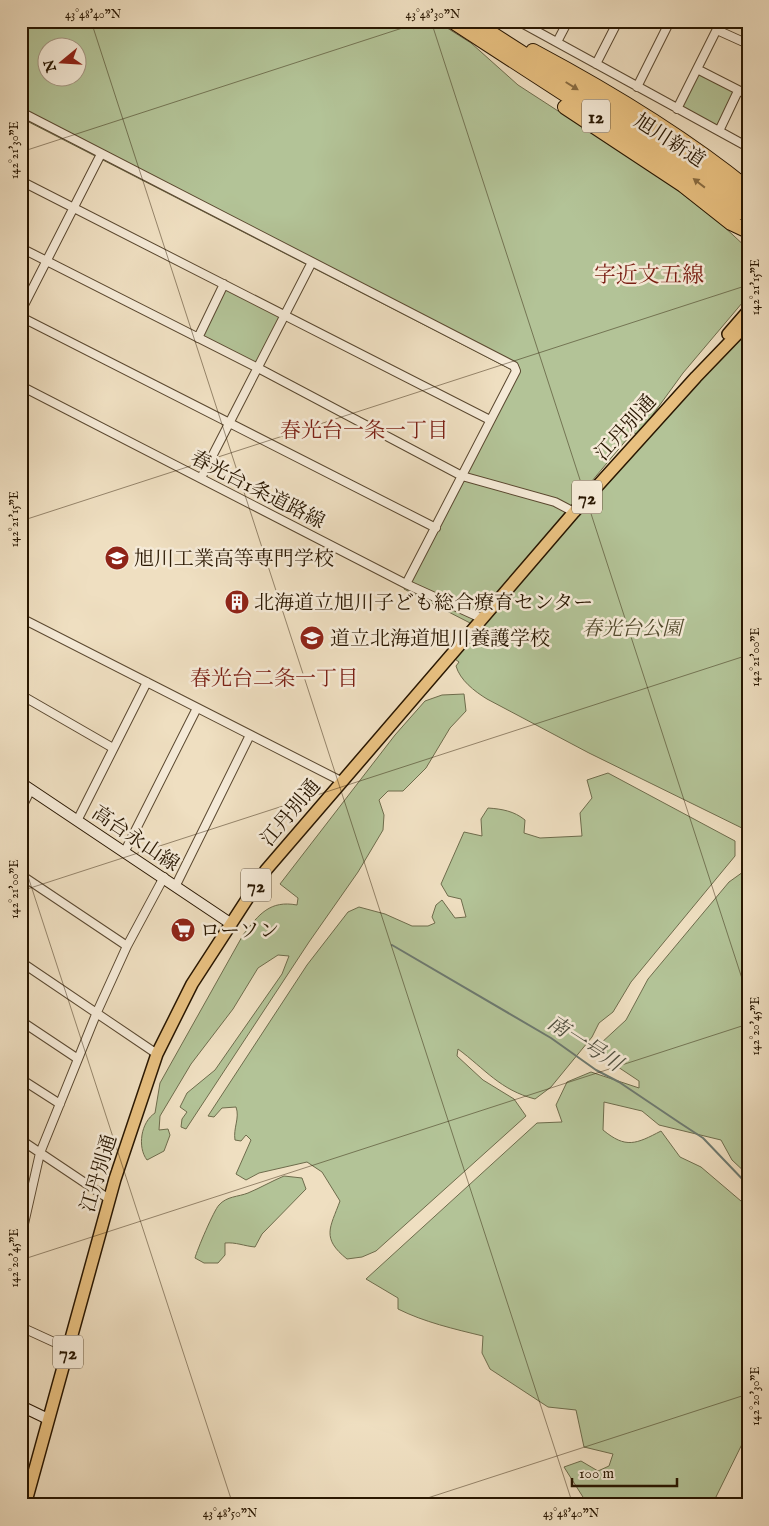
<svg xmlns="http://www.w3.org/2000/svg" width="769" height="1526" viewBox="0 0 769 1526" font-family="'IM FELL English','Noto Serif JP',serif">
<rect width="100%" height="100%" fill="#efdfc1"/>
<filter id="stains"><feTurbulence type="fractalNoise" baseFrequency=".004" numOctaves="4"/><feColorMatrix values="0 0 0 0 .2 0 0 0 0 .09 0 0 0 0 .02 0 0 0 .5 -.17"/></filter>
<radialGradient id="worn" r=".72"><stop offset=".6" stop-color="#630" stop-opacity="0"/><stop offset="1" stop-color="#630" stop-opacity=".3"/></radialGradient>
<path fill="#b3c397" stroke="#6e6c4c" fill-rule="evenodd" d="M21 21H436L471 43 518 85 663 179 720 223 748 249V296L683 373 638 435 633 432 472 624 404 589 518 373 21 118ZM48 48H78V78H48Z
M697 69 738 91 719 131 677 109Z
M224 284 284 316 258 368 198 338Z
M748 327V831L589 753 487 699C474 691 460 680 456 666L459 662 452 657 697 379Z
M464 694 466 711 450 728 426 768 403 791H388L379 800 384 815 383 830 358 872 309 942 186 1129 181 1127 182 1119 187 1112 180 1107 187 1093 215 1070 282 974 289 956 278 955 258 968 233 1009 191 1064 160 1116 159 1130 168 1129 170 1135 164 1151 147 1160C137 1147 141 1122 155 1113L160 1083 243 935C259 914 270 900 297 905L298 898 280 884 395 735 425 701 442 695Z
M608 773 735 841V856L631 982 613 1012 599 1023 592 1037 551 1087 535 1099C500 1090 485 1069 458 1049L457 1056 483 1080 514 1099 526 1116 376 1251 362 1257 347 1259C321 1238 330 1228 340 1201L322 1172 307 1162 259 1173 246 1180 236 1174 251 1140 246 1135 241 1141 235 1140C233 1128 240 1118 236 1107L222 1108 214 1117 208 1116 307 965 348 912 359 907 385 914 412 926H428L435 923 432 917 436 905 442 900 455 918 466 917 461 899 448 896 441 884 464 832 482 836 481 819 488 808C502 809 514 811 525 820L524 833 540 838 582 836 580 813 592 798 587 780Z
M748 871V1175L732 1160 721 1140 659 1125 642 1111 604 1102 603 1130C626 1149 636 1144 661 1131L680 1157 701 1167 748 1207V1432L712 1505H588L564 1467 581 1461 598 1471 609 1466 613 1454 584 1447 576 1410 548 1407 490 1369 482 1353 483 1336C454 1329 424 1322 398 1309V1298L366 1279 537 1123 562 1122 556 1105 567 1082 591 1072 639 1088V1081L609 1061 600 1044 626 1020 648 979 729 882 743 872Z
M284 1176 302 1178 306 1189 262 1234 255 1247C244 1246 236 1242 225 1243V1255L218 1263H204L195 1258C197 1250 214 1210 219 1205 227 1196 238 1197 248 1193 260 1188 272 1181 284 1176Z"/>
<g fill="none" stroke-linecap="round" stroke-linejoin="round">
<path stroke="#6d796f" stroke-width="2" d="M392 945 551 1038 596 1070 619 1082 680 1123 703 1138 748 1185"/>
<path stroke="#c7b79a" stroke-width="14" stroke-dasharray="14 7" stroke-linecap="butt" d="M738 213 748 223"/>
<defs>
<path id="street" d="M518 21 748 147
M717 30 748 44
M557 42 568 21
M596 64 618 21
M697 69 748 95
M637 87 670 21
M677 109 721 21
M21 112 514 366 516 371 406 584
M719 131 738 91
M21 181 490 420
M21 248 258 368 462 476 555 502 574 512
M21 311 101 154
M21 317 436 528
M198 338 224 284
M21 386 406 584 481 618
M201 478 312 262
M21 618 341 781
M21 695 113 748
M21 809 31 789
M78 819 147 682
M125 851 197 708
M21 875 127 946
M176 885 250 735
M21 962 157 1054
M21 1021 78 1059
M21 1079 60 1104
M21 1140 109 1199
M21 1237 40 1153 97 1012 127 946 164 877
M21 1327 69 1349
M21 1475 31 1480"/>
<path id="secondary" d="M21 783 230 923
M21 1406 48 1419"/>
<path id="primary" d="M728 334 748 311
M25 1505 115 1179 157 1054 192 984 266 870 574 512 696 377 748 323"/>
<path id="highway" d="M452 21 691 176 738 213
M472 21 700 167 747 203
M533 51C608 91 682 135 748 189
M565 107 683 185 731 223 748 231"/>
</defs>
<use href="#street" stroke="#5a4830" stroke-width="10"/>
<use href="#secondary" stroke="#281600" stroke-width="12"/>
<use href="#primary" stroke="#281600" stroke-width="14"/>
<use href="#highway" stroke="#281600" stroke-width="16"/>
<use href="#street" stroke="#f5ead7" stroke-width="8"/>
<use href="#secondary" stroke="#f5ead7" stroke-width="10"/>
<use href="#primary" stroke="#e8c080" stroke-width="11"/>
<use href="#highway" stroke="#e8c080" stroke-width="14"/>
</g>
<defs><path id="oneway-solid" d="M-6-.8H1V-3.2L6.5 0L1 3.2V.8H-6Z" transform="scale(1.25)"/></defs>
<g fill="#886b40">
<use href="#oneway-solid" transform="translate(572 86) rotate(32)"/>
<use href="#oneway-solid" transform="translate(699 183) rotate(-142)"/>
</g>
<path fill="none" stroke="#281600" stroke-width="1" stroke-opacity="0.45" d="M91 21 573 1505M431 21 748 997M21 152 424 21M21 521 748 285M21 855 233 1505M21 891 748 655M21 1260 748 1024M406 1505 748 1394"/>
<defs>
<symbol id="school-disc" viewBox="-11 -11 22 22"><circle r="9.5" fill="#8f2418" stroke="#f5ead7"/><path d="M0-5L7-2L0 1L-7-2ZM-4 1L0 2.5L4 1V4Q0 6-4 4Z" fill="#fff"/></symbol>
<symbol id="building-disc" viewBox="-11 -11 22 22"><circle r="9.5" fill="#8f2418" stroke="#f5ead7"/><path d="M-4-6H4V6H1V3H-1V6H-4ZM-2.5-4.3h1.7v1.8h-1.7ZM.8-4.3h1.7v1.8H.8ZM-2.5-1h1.7V.8h-1.7ZM.8-1h1.7V.8H.8Z" fill="#fff"/></symbol>
<symbol id="supermarket-disc" viewBox="-11 -11 22 22"><circle r="9.5" fill="#8f2418" stroke="#f5ead7"/><path d="M-6-5.5h2.5l.6 2H6L4.5 2H-2.5L-4.4-4H-6ZM-1.5 3.2a1.3 1.3 0 1 0 .1 0ZM3 3.2a1.3 1.3 0 1 0 .1 0Z" fill="#fff"/></symbol>
</defs>
<g fill-rule="evenodd">
<use href="#school-disc" x="103" y="544" width="28" height="28"/>
<use href="#building-disc" x="223" y="588" width="28" height="28"/>
<use href="#school-disc" x="298" y="624" width="28" height="28"/>
<use href="#supermarket-disc" x="169" y="916" width="28" height="28"/>
</g>
<g text-anchor="middle" stroke-width="5" stroke-linejoin="round" paint-order="stroke">
<g fill="#f5ead7" stroke="#665640" stroke-width="1">
<rect x="582" y="99.5" width="28" height="33" rx="4"/>
<rect x="572" y="480.5" width="30" height="33" rx="4"/>
<rect x="241" y="868.5" width="30" height="33" rx="4"/>
<rect x="53" y="1335.5" width="30" height="33" rx="4"/>
</g>
<g font-size="19" font-weight="bold" fill="#281600">
<text x="596" y="123">12</text>
<text x="587" y="504">72</text>
<text x="256" y="892">72</text>
<text x="68" y="1359">72</text>
</g>
<g font-size="20" fill="#281600" stroke="#f5ead7">
<text transform="translate(670 140) rotate(33)" y="7">旭川新道</text>
<text transform="translate(625 427) rotate(-48)" y="7">江丹別通</text>
<text transform="translate(258 489) rotate(27)" y="7">春光台1条道路線</text>
<text transform="translate(290 812) rotate(-50)" y="7">江丹別通</text>
<text transform="translate(136 838) rotate(34)" y="7">高台永山線</text>
<text transform="translate(98 1173) rotate(-73)" y="7">江丹別通</text>
</g>
<g font-size="20" fill="#281600" stroke="#f5ead7" text-anchor="start">
<text x="134" y="565">旭川工業高等専門学校</text>
<text x="254" y="609">北海道立旭川子ども総合療育センター</text>
<text x="330" y="645">道立北海道旭川養護学校</text>
<text x="200" y="937">ローソン</text>
</g>
<g font-size="20" font-style="italic" fill="#524a2d" stroke="#f5ead7">
<text x="632" y="635">春光台公園</text>
</g>
<g font-size="21" fill="#7a1f14" stroke="#f5ead7">
<text x="364" y="437">春光台一条一丁目</text>
<text x="274" y="685">春光台二条一丁目</text>
</g>
<g font-size="21" font-style="italic" fill="#505041" stroke="#f5ead7">
<text transform="translate(585 1043) rotate(33)" y="7">南一号川</text>
</g>
<g font-size="22" fill="#7a1f14" stroke="#f5ead7">
<text x="649" y="282">字近文五線</text>
</g>
</g>
<rect width="769" height="1526" fill="none" stroke="#efdfc1" stroke-width="55"/>
<g transform="translate(62 62) rotate(252)"><circle r="24" fill="#f5ead7" stroke="#a39581"/>
<path d="M0-4L9 19L0 12L-9 19Z" fill="#8f2418"/>
<text y="-8" font-size="14" font-weight="bold" text-anchor="middle" fill="#281600">N</text>
</g>
<path d="M572 1478v8h105v-8" fill="none" stroke="#281600" stroke-width="2.5"/>
<text x="579" y="1478" font-size="15" fill="#281600" stroke="#f5ead7" stroke-width="4" paint-order="stroke">100 m</text>
<rect x="28" y="28" width="714" height="1470" fill="none" stroke="#281600" stroke-width="2"/>
<g font-size="12" text-anchor="middle" fill="#281600">
<text x="93" y="18">43°48'40"N</text>
<text x="433" y="18">43°48'30"N</text>
<text transform="translate(14 150) rotate(-90)" y="4">142°21'30"E</text>
<text transform="translate(755 287) rotate(-90)" y="4">142°21'15"E</text>
<text transform="translate(14 519) rotate(-90)" y="4">142°21'15"E</text>
<text transform="translate(755 657) rotate(-90)" y="4">142°21'00"E</text>
<text transform="translate(14 889) rotate(-90)" y="4">142°21'00"E</text>
<text transform="translate(755 1026) rotate(-90)" y="4">142°20'45"E</text>
<text transform="translate(14 1258) rotate(-90)" y="4">142°20'45"E</text>
<text transform="translate(755 1396) rotate(-90)" y="4">142°20'30"E</text>
<text x="230" y="1517">43°48'50"N</text>
<text x="571" y="1517">43°48'40"N</text>
</g>
<rect width="100%" height="100%" filter="url(#stains)"/>
<rect width="100%" height="100%" fill="url(#worn)"/>
</svg>
